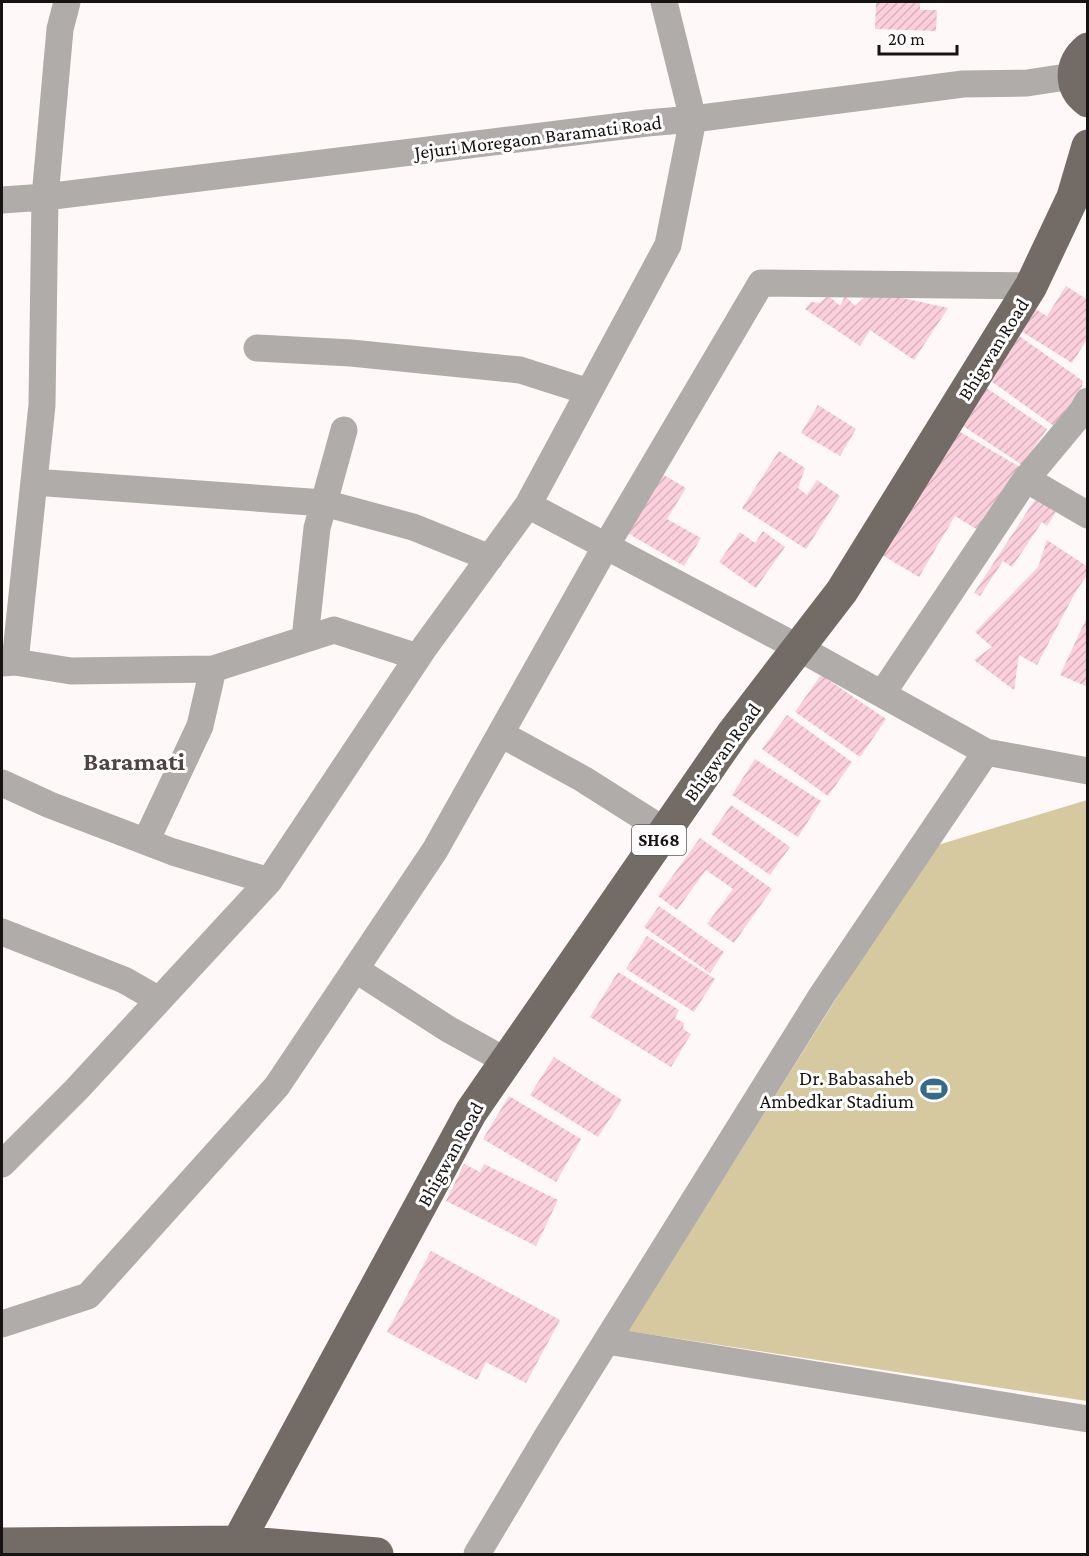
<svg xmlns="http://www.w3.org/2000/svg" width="1089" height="1556" viewBox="0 0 1089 1556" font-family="'Crimson Pro',serif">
<defs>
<pattern id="building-hatch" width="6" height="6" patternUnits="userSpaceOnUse" patternTransform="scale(1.5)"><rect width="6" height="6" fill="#fccfdd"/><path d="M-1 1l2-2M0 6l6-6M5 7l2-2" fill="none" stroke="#d7b1bd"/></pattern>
</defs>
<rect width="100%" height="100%" fill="#fef9f8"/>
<path fill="#d6c99f" d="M1087 800V1401L628 1331 931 847Z"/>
<path fill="url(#building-hatch)" d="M876 2H920V10H937L936 31 875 29Z
M1066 286 1088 300V338L1072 363 1021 331 1035 309 1047 316Z
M871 291 948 308 914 360 870 330 860 346 805 309 811 302 820 303 828 295 840 306 845 296 855 306Z
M1012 331 1083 381 1076 412 1054 426 981 374Z
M982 385 1047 429 1022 465 957 422Z
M818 405 856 429 840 456 801 433Z
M952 427 1025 470 986 535 955 516 919 577 877 552Z
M779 451 805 468 798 488 807 495 817 480 840 496 806 549 742 508Z
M659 472 686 488 667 519 701 538 684 566 624 531Z
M1036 498 1056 512 1047 526 1042 522 1012 567 1003 561 980 596 974 593Z
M763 531 785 547 756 588 719 562 740 532 755 543Z
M1047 540 1088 567V574L1076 591 1037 665 1019 655 1014 690 974 660 992 647 975 632 1038 567Z
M1088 615V687L1060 675Z
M821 675 886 719 860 757 795 712Z
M787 715 852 762 828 796 762 749Z
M755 759 821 801 798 837 732 795Z
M731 805 790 847 770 875 711 834Z
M700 838 772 889 734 943 707 924 733 889 706 870 677 910 658 896Z
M659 906 724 952 710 973 644 927Z
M647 936 715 979 694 1012 626 969Z
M618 972 679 1010 675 1018 684 1023 683 1029 691 1034 671 1067 590 1017Z
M554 1057 622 1100 598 1137 530 1095Z
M509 1096 581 1139 556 1182 483 1139Z
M464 1164 480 1172 484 1164 558 1200 536 1246 446 1201Z
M431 1251 560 1320 526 1383 486 1362 477 1380 387 1332Z"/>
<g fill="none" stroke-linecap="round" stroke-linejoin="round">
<path stroke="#b0aca9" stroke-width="27" d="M2 200 45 197 647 123 693 119 963 84 1027 83 1073 76
M257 348 351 353 520 370 589 392
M1026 479 1088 515
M34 482 324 503 413 527 490 558
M528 505 799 648 986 752 1088 771
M305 639 317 528 344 430
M15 662 42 405 45 197 60 29 67 2
M2 663 15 662 71 671 213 669 334 630 418 657
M882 694 1026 479 1081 413 1088 401
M501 734 583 779 665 831
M2 783 50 805 173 852 269 881
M146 841 200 726 213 669
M2 932 124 980 159 1000
M355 969 448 1029 506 1061
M2 1164 76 1090 269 881 424 648 528 505 668 245 693 119 664 2
M2 1324 88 1296 277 1086 435 850 606 546 761 283 1031 286
M607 1341 1088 1419
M477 1554 548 1435 822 995 986 752"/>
<path stroke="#736c66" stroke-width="33" d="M1088 49C1070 64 1069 87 1088 101
M238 1542 471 1112 733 733 842 591 1031 286 1073 197 1088 146
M2 1544 238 1542 377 1554"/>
</g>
<defs>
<symbol id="stadium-bare" viewBox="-9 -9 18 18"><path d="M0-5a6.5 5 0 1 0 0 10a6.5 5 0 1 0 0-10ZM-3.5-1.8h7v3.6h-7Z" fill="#346b86" stroke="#fff" stroke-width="2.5" paint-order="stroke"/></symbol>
</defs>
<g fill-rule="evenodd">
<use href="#stadium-bare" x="915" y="1070" width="38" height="38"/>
</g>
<g text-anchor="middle" stroke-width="6" stroke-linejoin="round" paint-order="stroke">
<rect fill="#fff" stroke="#5d5a5a" stroke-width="1.5" x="632" y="825" width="54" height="30" rx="4.5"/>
<g font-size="18" font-weight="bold" fill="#181313">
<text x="659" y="846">SH68</text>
</g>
<g font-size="20" fill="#181313" stroke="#fff">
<text transform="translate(538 137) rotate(-7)" y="7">Jejuri Moregaon Baramati Road</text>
<text transform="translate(993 349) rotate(-58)" y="7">Bhigwan Road</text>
<text transform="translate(722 752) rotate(-54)" y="7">Bhigwan Road</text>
<text transform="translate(450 1154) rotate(-61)" y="7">Bhigwan Road</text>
</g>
<g font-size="20" fill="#181313" stroke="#fff" text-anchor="end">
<text x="914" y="1085">Dr. Babasaheb<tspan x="914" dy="23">Ambedkar Stadium</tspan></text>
</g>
<g font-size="26" font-weight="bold" fill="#4e4442" stroke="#fff">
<text x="134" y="770">Baramati</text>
</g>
</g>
<rect width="1089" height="1556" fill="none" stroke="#181313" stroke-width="6"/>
<path d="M879 45v9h78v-9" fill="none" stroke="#181313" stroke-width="3"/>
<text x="888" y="45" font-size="18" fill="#181313" stroke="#ffffff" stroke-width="4.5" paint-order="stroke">20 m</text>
</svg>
